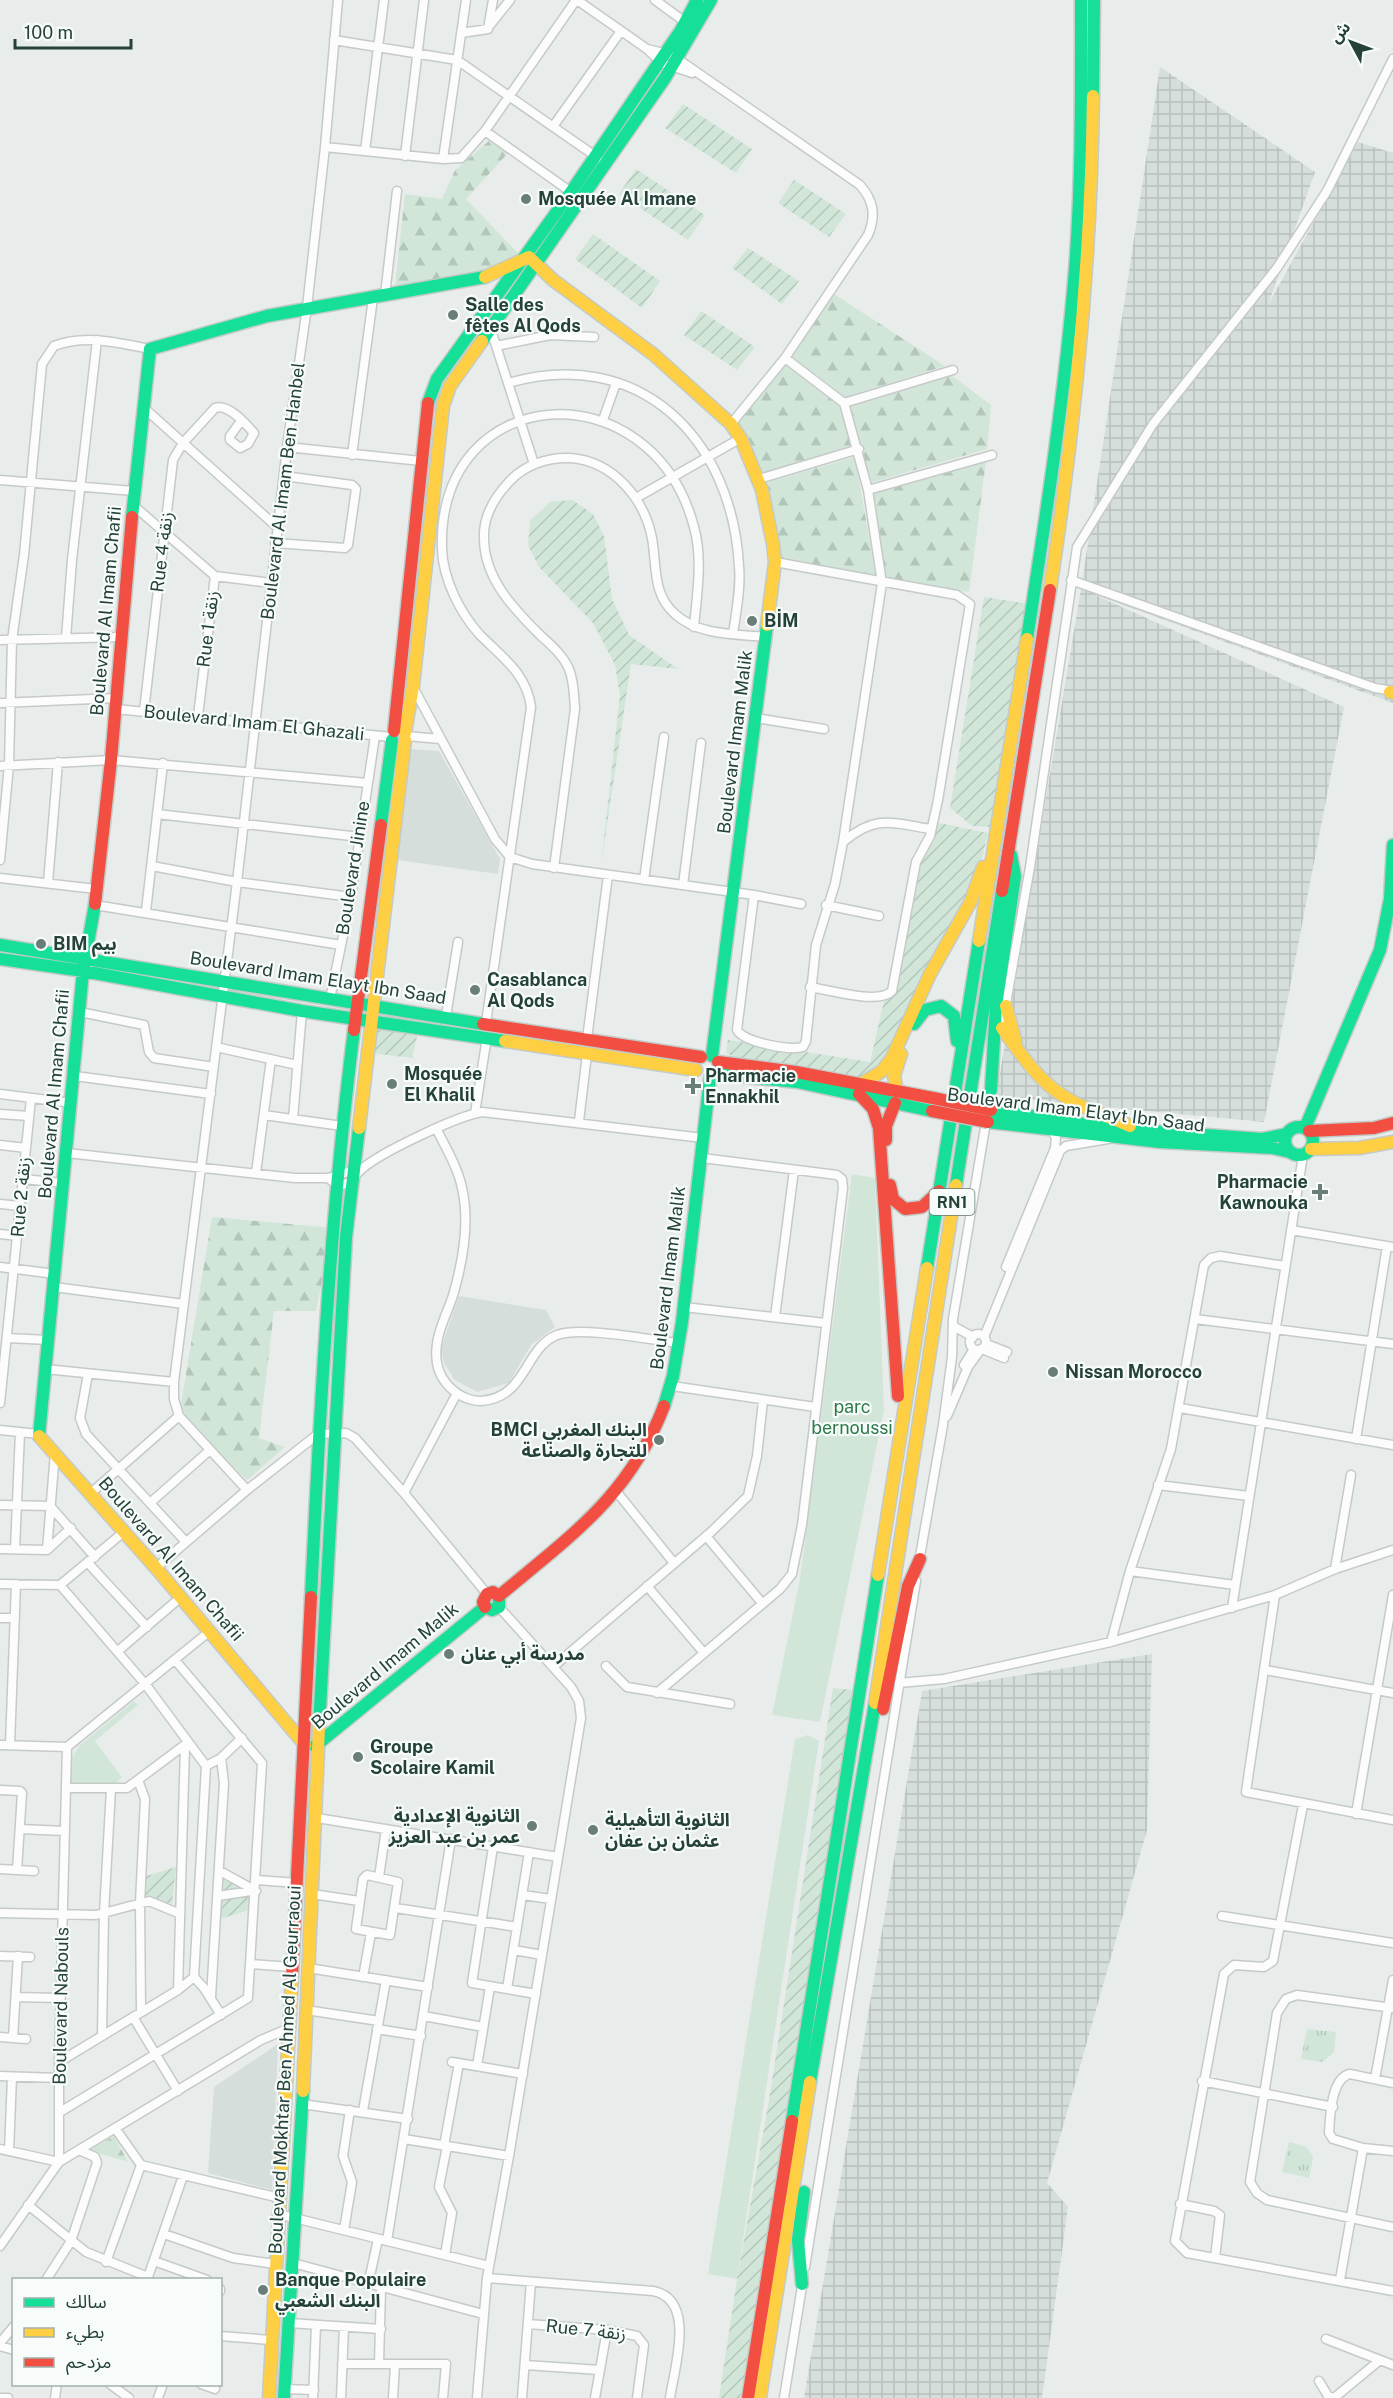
<svg xmlns="http://www.w3.org/2000/svg" width="1393" height="2398" viewBox="0 0 1393 2398" font-family="'Public Sans','Noto Sans Arabic',sans-serif">
<defs>
<pattern id="industrial-grid" width="8" height="8" patternUnits="userSpaceOnUse" patternTransform="scale(1.5)"><rect width="8" height="8" fill="#d6dedb"/><path d="M0 4h8M4 0v8" fill="none" stroke="#b8c0bd"/></pattern>
<pattern id="grass-tufts" width="24" height="20" patternUnits="userSpaceOnUse" patternTransform="scale(1.5)"><rect width="24" height="20" fill="#d1e6d8"/><path d="M3 7l-1-3M5 7V3M7 7l1-3M15 17l-1-3M17 17v-4M19 17l1-3" fill="none" stroke="#b3c6ba"/></pattern>
<pattern id="forest-firs" width="22" height="20" patternUnits="userSpaceOnUse" patternTransform="scale(1.5)"><rect width="22" height="20" fill="#d1e6d8"/><path d="M5 1l3.5 6h-7zM16 11l3.5 6h-7z" fill="#b3c6ba"/></pattern>
<pattern id="garden-furrows" width="10" height="10" patternUnits="userSpaceOnUse" patternTransform="scale(1.5)"><rect width="10" height="10" fill="#d1e6d8"/><path d="M-1 1l2-2M0 10L10 0M9 11l2-2" fill="none" stroke="#b3c6ba"/></pattern>
</defs>
<rect width="100%" height="100%" fill="#e8edeb"/>
<path fill="#d6dedb" d="M411 749 439 751 500 859 498 874 397 860Z
M459 1296 546 1310 555 1327 531 1345 509 1383 477 1392 455 1380 444 1363 441 1348Z
M278 2044 272 2190 208 2173 214 2087Z"/>
<path fill="url(#industrial-grid)" d="M1160 67 1315 172 1268 305 1358 142 1393 153V703L1093 594 1344 707 1264 1122 996 1097 1081 589Z
M1152 1654 1147 1830 1047 2183 1068 2207 1042 2398H804L922 1691Z"/>
<path fill="url(#grass-tufts)" d="M1307 2029 1336 2032 1334 2052 1323 2062 1301 2059Z
M1289 2142 1307 2147 1313 2157 1309 2178 1282 2172Z"/>
<path fill="url(#forest-firs)" d="M490 140 509 152 466 199 518 253 496 273 395 287 405 194 442 199 455 170Z
M834 294 945 366 845 397 791 356Z
M788 360 839 406 852 445 764 474 733 426Z
M951 375 991 405 987 449 870 483 850 407Z
M855 457 876 577 779 558 768 482Z
M986 461 969 592 885 578 872 493Z
M212 1217 333 1228 316 1311H274L259 1438 285 1447 247 1480 179 1416Z
M114 2136 128 2162 89 2150Z"/>
<path fill="#d1e6d8" d="M852 1174 875 1178 884 1410 820 1722 772 1715 800 1579Z
M134 1701 138 1705 95 1741 122 1777 115 1784 70 1785V1761L79 1746Z
M808 1735 819 1741 737 2279 708 2274 795 1739Z"/>
<path fill="url(#garden-furrows)" d="M683 104 752 149 736 173 665 128Z
M636 169 705 215 688 240 619 194Z
M794 180 846 214 829 237 778 203Z
M593 234 660 281 642 308 575 259Z
M748 248 799 281 782 304 732 268Z
M701 311 755 347 737 370 684 335Z
M572 500 593 514 604 536 612 599 629 635 678 669 631 664 601 865 620 695 615 665 593 623 539 567 528 545 530 521 550 502Z
M984 597 1029 604 990 827 972 826 950 808Z
M939 823 988 833 979 871 889 1067 866 1082 748 1064 726 1053 728 1040 870 1062 884 1001 895 995 923 852 930 846Z
M378 1026 418 1032 412 1058 372 1053Z
M833 1688 854 1690 753 2330 740 2398H719L737 2279 769 2100Z
M176 1867 172 1904 144 1896 146 1876Z
M224 1869 252 1886 249 1910 220 1919Z"/>
<g fill="none" stroke-linecap="round" stroke-linejoin="round">
<defs>
<path id="street" d="M577 0 647 49 662 63 692 73
M655 0 685 22
M490 25 510 0
M461 33 488 29 493 0
M334 40 457 60 598 158
M647 49 672 55 860 185C874 201 876 216 868 235L785 358 731 424
M554 125 621 31
M485 131 571 192
M325 147 443 159 461 158 485 131 576 0
M365 151 384 0
M405 156 424 0
M443 159 466 0
M385 295 397 191
M490 327 534 464
M496 346 550 335 594 337
M508 383C639 345 732 438 739 566 741 589 736 612 733 634
M844 403 953 370
M143 407 277 527
M603 420 616 383
M287 447 421 461
M352 455 373 298
M759 479 859 449
M0 480 134 491
M868 490 992 455
M636 498 741 438
M134 506 215 576 198 716
M275 543 345 548 348 545 356 489 352 485 284 476
M775 562 957 595 970 604 938 800 930 836 916 862 892 991C879 1005 829 990 810 987
M215 576 271 583
M1071 580 1375 688 1393 691
M66 638 72 560 97 340
M0 640 122 637
M413 687 495 839 510 857 532 864 754 895 737 1030C743 1042 790 1051 803 1047L806 1041 816 945 835 884 843 842 882 583 868 490 844 403 785 358
M0 703 117 698
M116 709 391 737
M144 711 173 460 183 443 215 408C228 403 246 424 254 433L248 444 240 448 230 440V436L241 421
M756 718 824 729
M406 736 440 739
M0 766 111 760 367 783
M157 814 360 837
M843 842C876 814 892 823 931 829
M0 860 9 765 12 640 24 555 42 364 54 346C86 334 118 343 150 349
M152 866 237 882 351 897
M554 868 575 709C574 696 574 681 569 669 563 655 550 644 539 634 513 608 484 578 484 538 483 516 494 498 509 482 524 465 548 457 570 458 613 461 644 498 652 538 657 566 652 594 675 614 699 636 736 634 766 637
M0 878 96 889
M644 880 664 737
M48 883 58 762
M683 885 701 743
M754 895 801 904
M95 905 341 945
M826 905 879 916
M146 911 163 763
M330 999 351 897 375 736
M80 1012 144 1025 149 1052 154 1058 214 1067
M446 1016 458 942
M486 1023 531 707C527 674 502 657 480 635 460 613 443 579 442 549 437 380 652 367 694 527 703 559 697 594 694 627
M1001 1032 1030 867 1077 547 1153 424 1277 268 1327 191 1393 59
M587 1039 608 875
M216 1047 297 1065
M75 1076 211 1094
M0 1094 72 1103
M475 1113 487 1037
M0 1114 29 1116
M264 1115 342 1126
M293 1119 302 1011
M579 1121 587 1054
M437 1130C446 1148 458 1168 462 1188 470 1222 463 1260 454 1292 449 1310 439 1326 437 1344 435 1357 437 1372 446 1383 454 1393 467 1401 481 1401 527 1398 524 1348 557 1335 582 1326 651 1340 679 1343
M0 1145 26 1148
M67 1153 295 1178H328L358 1169
M256 1173 271 1059
M328 1178 338 1186C355 1182 351 1178 363 1168 382 1152 457 1116 482 1112L703 1138
M23 1179 64 1183
M0 1204 20 1206
M1291 1230 1393 1247
M0 1234 17 1236
M0 1267 55 1274
M1006 1267 1055 1148 1056 1138 1051 1129
M54 1287 184 1304
M684 1307 825 1323
M775 1317 794 1170
M1195 1319 1393 1344
M953 1326 973 1337
M970 1342a8 8 0 1 1 16 0a8 8 0 1 1-16 0Z
M984 1337 1060 1151 1066 1146 1108 1139
M7 1338 49 1340
M986 1344 1007 1352
M982 1349 1004 1358
M964 1365 974 1349
M45 1369 174 1382
M88 1374 80 1418 86 1434 186 1542
M672 1386 815 1407
M0 1403 31 1099
M1180 1408 1393 1445
M179 1416 174 1399V1382L237 882 287 447 307 307 325 147 338 0
M947 1416 968 1367 981 1349
M0 1430 38 1434
M1356 1439 1387 1246
M1158 1485 1249 1496
M616 1491 674 1563
M91 1493 179 1416 247 1490
M404 1493 457 1393
M150 1503 210 1450
M0 1505 50 1506 95 1557
M706 1536 762 1603
M0 1549 47 1550 71 1528
M15 1549 20 1432
M47 1550 55 1453
M919 1562 943 1425 952 1357 953 1319 992 1086
M88 1563 147 1627
M156 1568 247 1490 318 1434 346 1433 355 1438 404 1493 487 1594
M1335 1569 1351 1475
M1130 1571 1235 1585
M0 1584 60 1585 125 1531
M647 1586 704 1653
M1275 1595 1246 1792 1393 1820
M1232 1608 1303 1155
M0 1618H15
M1111 1642 1130 1571 1171 1449 1204 1265 1211 1258 1220 1256 1285 1266
M118 1651 181 1597
M606 1666 627 1687 730 1704
M553 1667 711 1532 748 1496 757 1456 763 1401
M1265 1670 1393 1693
M899 1683 944 1679 1111 1642 1275 1595 1335 1569 1393 1550
M657 1693 780 1589 792 1574 802 1525 843 1188 842 1179 837 1175 702 1158
M0 1745 67 1747 210 1631
M10 1745 16 1584
M206 1766 221 1758 242 1738
M138 1780 145 1799 140 1903 141 2012
M66 1788H127L186 1744
M0 1790 20 1791 22 1793 17 1870
M1303 1805 1273 1961 1264 1967 1234 1965 1224 1974 1175 2241 1187 2253 1393 2291
M1356 1814 1393 1595
M317 1818 558 1857
M20 1829 65 1831
M493 1847 472 1983 536 1994
M0 1869 34 1871
M220 1871 256 1891
M367 1875 398 1882 390 1935 356 1929 363 1879Z
M379 1877 386 1829
M257 1880 297 1883
M312 1894 359 1901
M523 1895 551 1899
M218 1896 251 1891
M396 1908 517 1927
M0 1913 96 1915 149 1901 178 1913
M1222 1916 1393 1943
M514 1950 542 1955
M0 1956 30 1957
M251 1964 292 1967
M308 1968 428 1987
M194 1977 204 1988 221 2015
M363 1977 371 1933
M507 1989 529 1852
M178 1990 185 1746
M16 1997 60 1998
M211 1997 224 1783 221 1758
M1393 2008 1297 1995 1286 1999 1277 2013 1250 2182 1257 2193 1267 2200 1393 2227
M306 2010 379 2021
M424 2016 483 2027
M133 2017 178 2091
M377 2029 421 2036
M102 2036 104 1913 111 1789
M0 2037 26 2039
M13 2038 18 1956
M59 2062 178 1990 194 1977 206 1766 146 1685 60 1585
M452 2062 523 2074
M477 2066 490 1987
M0 2076 59 2078
M1375 2079 1393 1980
M1202 2081 1333 2107
M1393 2083 1350 2074C1331 2078 1330 2117 1329 2133L1333 2139 1363 2148 1393 2151
M302 2104 408 2119
M363 2111 386 1980
M60 2112 248 1998 262 1763 175 1660
M115 2128 141 2165 280 2198
M404 2139 509 2156
M444 2146 459 2063
M0 2149 59 2162
M9 2151 12 2077
M59 2162 261 2040 287 2029
M1180 2204 1214 2211 1220 2215 1215 2258
M28 2205 86 2252 148 2277
M278 2214 489 2266
M344 2230 352 2182 343 2156 350 2110
M164 2234 233 2258 275 2264
M387 2241 451 1839
M0 2246 59 2162V2062L67 1747
M445 2255 452 2213 439 2187 447 2146
M154 2261 207 2280
M106 2262 141 2165
M293 2263 483 2314
M805 2267 916 1581
M487 2278 653 2291C697 2299 674 2369 670 2398
M46 2280 71 2241 97 2163 95 2157 79 2150
M147 2280 183 2176
M1340 2280 1363 2148
M368 2285 378 2239
M220 2289V2291
M289 2323 381 2329
M528 2324 607 2330 637 2336 644 2345 637 2398
M220 2336 271 2340
M1326 2339 1393 2365
M0 2343 14 2326
M0 2346 14 2350
M342 2364H446L443 2398
M379 2364 381 2288
M525 2365 600 2370
M1319 2381 1328 2396 1333 2398
M110 2384 129 2398
M201 2384 215 2389
M285 2389 314 2390
M0 2398H8
M55 2398 57 2384
M158 2398 163 2384
M313 2398 316 2325
M341 2398 344 2327
M393 2398 395 2365
M477 2398 487 2278 509 2156 581 1718 579 1701 571 1687 499 1607
M522 2398 531 2282
M595 2398 607 2330
M784 2398 803 2280
M1334 2398 1380 2360"/>
<path id="fast" d="M1093 96 1094 0
M482 341 665 78 711 0
M428 403 437 379 571 192 681 30 697 0
M132 517 150 349 267 316 485 277
M1027 639C1046 516 1065 393 1075 269 1082 179 1081 89 1081 0
M381 825 392 740
M0 945 483 1024
M0 959 83 971 302 1011 505 1041
M914 1024 925 1010 941 1006 954 1016 957 1041
M712 1056 767 625
M717 1074 797 1082 932 1111
M991 1090 996 1006 1015 876 1011 855
M991 1110 1109 1128 1262 1139 1287 1134
M988 1122 1160 1142 1272 1148 1290 1152
M1285 1141a14 14 0 1 1 28 0a14 14 0 1 1-28 0Z
M1305 1128 1380 950 1390 899 1393 845
M956 1185 1002 891
M927 1268 979 941
M664 1406 673 1376 682 1322 710 1078
M39 1436 83 971 95 904
M311 1597C320 1407 330 1219 354 1030
M485 1607 492 1610 499 1607V1596
M319 1727 346 1237 359 1128
M315 1746 485 1607
M810 2082 875 1703
M792 2121 878 1575
M802 2284 798 2240 804 2192
M284 2398 303 2091"/>
<path id="slow" d="M485 277 529 257 553 280 653 354 731 424 741 439 762 490 773 544 775 562 767 625
M1050 590C1075 426 1091 262 1093 96
M1390 692 1393 693
M405 733 413 686 443 406 450 386 482 341
M979 941 1027 639
M1006 1006 1016 1043
M1002 1028C1020 1053 1038 1081 1065 1097 1085 1110 1109 1116 1130 1126
M505 1041 696 1070
M861 1084 882 1071 892 1058 930 974 971 901 983 867
M897 1092 894 1076 901 1054
M359 1128 405 740
M1311 1149 1359 1148 1393 1142
M39 1436 156 1568 305 1745
M878 1575 927 1268
M875 1703 956 1185
M303 2091 319 1727
M269 2398 292 1977
M760 2398 810 2082"/>
<path id="jam" d="M394 731 428 403
M1002 891 1050 590
M95 904 111 760 132 517
M483 1024 701 1057
M354 1030 381 825
M718 1062 796 1072 933 1098
M859 1094 873 1109 879 1128 898 1396
M1309 1131 1374 1128 1393 1123
M886 1140V1126L895 1103
M890 1185 893 1199 905 1209 922 1207 939 1191
M499 1596C570 1536 629 1497 664 1406
M485 1607 483 1602 487 1594 493 1592 499 1596
M883 1709 908 1586 920 1559
M292 1977 311 1597
M748 2398 792 2121"/>
</defs>
<use href="#street" stroke="#c5cac8" stroke-width="11"/>
<use href="#fast" stroke="#c3cbc8" stroke-width="15"/>
<use href="#slow" stroke="#c3cbc8" stroke-width="15"/>
<use href="#jam" stroke="#c3cbc8" stroke-width="15"/>
<use href="#street" stroke="#fcfcfc" stroke-width="8"/>
<use href="#fast" stroke="#16e098" stroke-width="12"/>
<use href="#slow" stroke="#ffcf43" stroke-width="12"/>
<use href="#jam" stroke="#f24e42" stroke-width="12"/>
<defs>
<path id="jam-bridge" d="M933 1098 991 1110
M932 1111 988 1122"/>
</defs>
<use href="#jam-bridge" stroke="#c3cbc8" stroke-width="15" stroke-linecap="butt"/>
<use href="#jam-bridge" stroke="#f24e42" stroke-width="12"/>
</g>
<g fill="#697e78" stroke="#f7fbf9" stroke-width="2">
<circle cx="526" cy="199" r="6"/>
<circle cx="453" cy="315" r="6"/>
<circle cx="752" cy="621" r="6"/>
<circle cx="41" cy="944" r="6"/>
<circle cx="475" cy="990" r="6"/>
<circle cx="392" cy="1084" r="6"/>
<path d="M690 1077h6v6h6v6h-6v6h-6v-6h-6v-6h6z"/>
<path d="M1317 1183h6v6h6v6h-6v6h-6v-6h-6v-6h6z"/>
<circle cx="1053" cy="1372" r="6"/>
<circle cx="659" cy="1440" r="6"/>
<circle cx="449" cy="1654" r="6"/>
<circle cx="358" cy="1757" r="6"/>
<circle cx="532" cy="1826" r="6"/>
<circle cx="593" cy="1830" r="6"/>
<circle cx="263" cy="2290" r="6"/>
</g>
<g text-anchor="middle" stroke-width="4.5" stroke-linejoin="round" paint-order="stroke">
<rect fill="#f7fbf9" stroke="#637a73" stroke-width="1.5" x="929.5" y="1189" width="45" height="26" rx="4.5"/>
<g font-size="16" font-weight="bold" fill="#24423a">
<text x="952" y="1208">RN1</text>
</g>
<g font-size="18" font-weight="bold" fill="#24423a" stroke="#f7fbf9" text-anchor="start">
<text x="538" y="205">Mosquée Al Imane</text>
<text x="465" y="311">Salle des<tspan x="465" dy="21">fêtes Al Qods</tspan></text>
<text x="764" y="627">BİM</text>
<text x="53" y="950">BIM بيم</text>
<text x="487" y="986">Casablanca<tspan x="487" dy="21">Al Qods</tspan></text>
<text x="404" y="1080">Mosquée<tspan x="404" dy="21">El Khalil</tspan></text>
<text x="705" y="1082">Pharmacie<tspan x="705" dy="21">Ennakhil</tspan></text>
<text x="1308" y="1188" text-anchor="end">Pharmacie<tspan x="1308" dy="21">Kawnouka</tspan></text>
<text x="1065" y="1378">Nissan Morocco</text>
<text x="647" y="1436" text-anchor="end">BMCI البنك المغربي<tspan x="647" dy="21">للتجارة والصناعة</tspan></text>
<text x="461" y="1660">مدرسة أبي عنان</text>
<text x="370" y="1753">Groupe<tspan x="370" dy="21">Scolaire Kamil</tspan></text>
<text x="520" y="1822" text-anchor="end">الثانوية الإعدادية<tspan x="520" dy="21">عمر بن عبد العزيز</tspan></text>
<text x="605" y="1826">الثانوية التأهيلية<tspan x="605" dy="21">عثمان بن عفان</tspan></text>
<text x="275" y="2286">Banque Populaire<tspan x="275" dy="21">البنك الشعبي</tspan></text>
</g>
<g font-size="18" fill="#24423a" stroke="#f7fbf9">
<text transform="translate(283 491) rotate(-83)" y="6">Boulevard Al Imam Ben Hanbel</text>
<text transform="translate(162 552) rotate(-83)" y="6">Rue 4 زنقة</text>
<text transform="translate(106 611) rotate(-85)" y="6">Boulevard Al Imam Chafii</text>
<text transform="translate(208 629) rotate(-83)" y="6">Rue 1 زنقة</text>
<text transform="translate(254 723) rotate(6)" y="6">Boulevard Imam El Ghazali</text>
<text transform="translate(735 742) rotate(-83)" y="6">Boulevard Imam Malik</text>
<text transform="translate(353 868) rotate(-81)" y="6">Boulevard Jinine</text>
<text transform="translate(318 978) rotate(9)" y="6">Boulevard Imam Elayt Ibn Saad</text>
<text transform="translate(54 1094) rotate(-85)" y="6">Boulevard Al Imam Chafii</text>
<text transform="translate(1076 1110) rotate(7)" y="6">Boulevard Imam Elayt Ibn Saad</text>
<text transform="translate(21 1197) rotate(-85)" y="6">Rue 2 زنقة</text>
<text transform="translate(668 1278) rotate(-83)" y="6">Boulevard Imam Malik</text>
<text transform="translate(171 1559) rotate(49)" y="6">Boulevard Al Imam Chafii</text>
<text transform="translate(385 1666) rotate(-40)" y="6">Boulevard Imam Malik</text>
<text transform="translate(61 2006) rotate(-89)" y="6">Boulevard Nabouls</text>
<text transform="translate(285 2070) rotate(-87)" y="6">Boulevard Mokhtar Ben Ahmed Al Geurraoui</text>
<text transform="translate(586 2330) rotate(6)" y="6">Rue 7 زنقة</text>
</g>
<g font-size="18" fill="#2d7a4b" stroke="#f7fbf9">
<text x="852" y="1413">parc<tspan x="852" dy="21">bernoussi</tspan></text>
</g>
</g>
<rect x="12" y="2278" width="210" height="108" fill="#f7fbf9" stroke="#a3b1ad" stroke-width="1.5"/>
<rect x="24" y="2298" width="30" height="9" fill="#16e098" stroke="#a3b1ad" stroke-width="1.5"/>
<text x="66" y="2308" font-size="18" fill="#24423a">سالك</text>
<rect x="24" y="2328" width="30" height="9" fill="#ffcf43" stroke="#a3b1ad" stroke-width="1.5"/>
<text x="66" y="2338" font-size="18" fill="#24423a">بطيء</text>
<rect x="24" y="2358" width="30" height="9" fill="#f24e42" stroke="#a3b1ad" stroke-width="1.5"/>
<text x="66" y="2368" font-size="18" fill="#24423a">مزدحم</text>
<g transform="translate(1351 42) rotate(311)" stroke="#f7fbf9" stroke-width="4.5" paint-order="stroke">
<path d="M0-4.5L10 22L0 15L-10 22Z" fill="#24423a"/>
<text y="-9" font-size="16" font-weight="bold" text-anchor="middle" fill="#24423a">ش</text>
</g>
<path d="M15 39v9h116v-9" fill="none" stroke="#24423a" stroke-width="3"/>
<text x="24" y="39" font-size="18" fill="#24423a" stroke="#f7fbf9" stroke-width="4.5" paint-order="stroke">100 m</text>
</svg>
